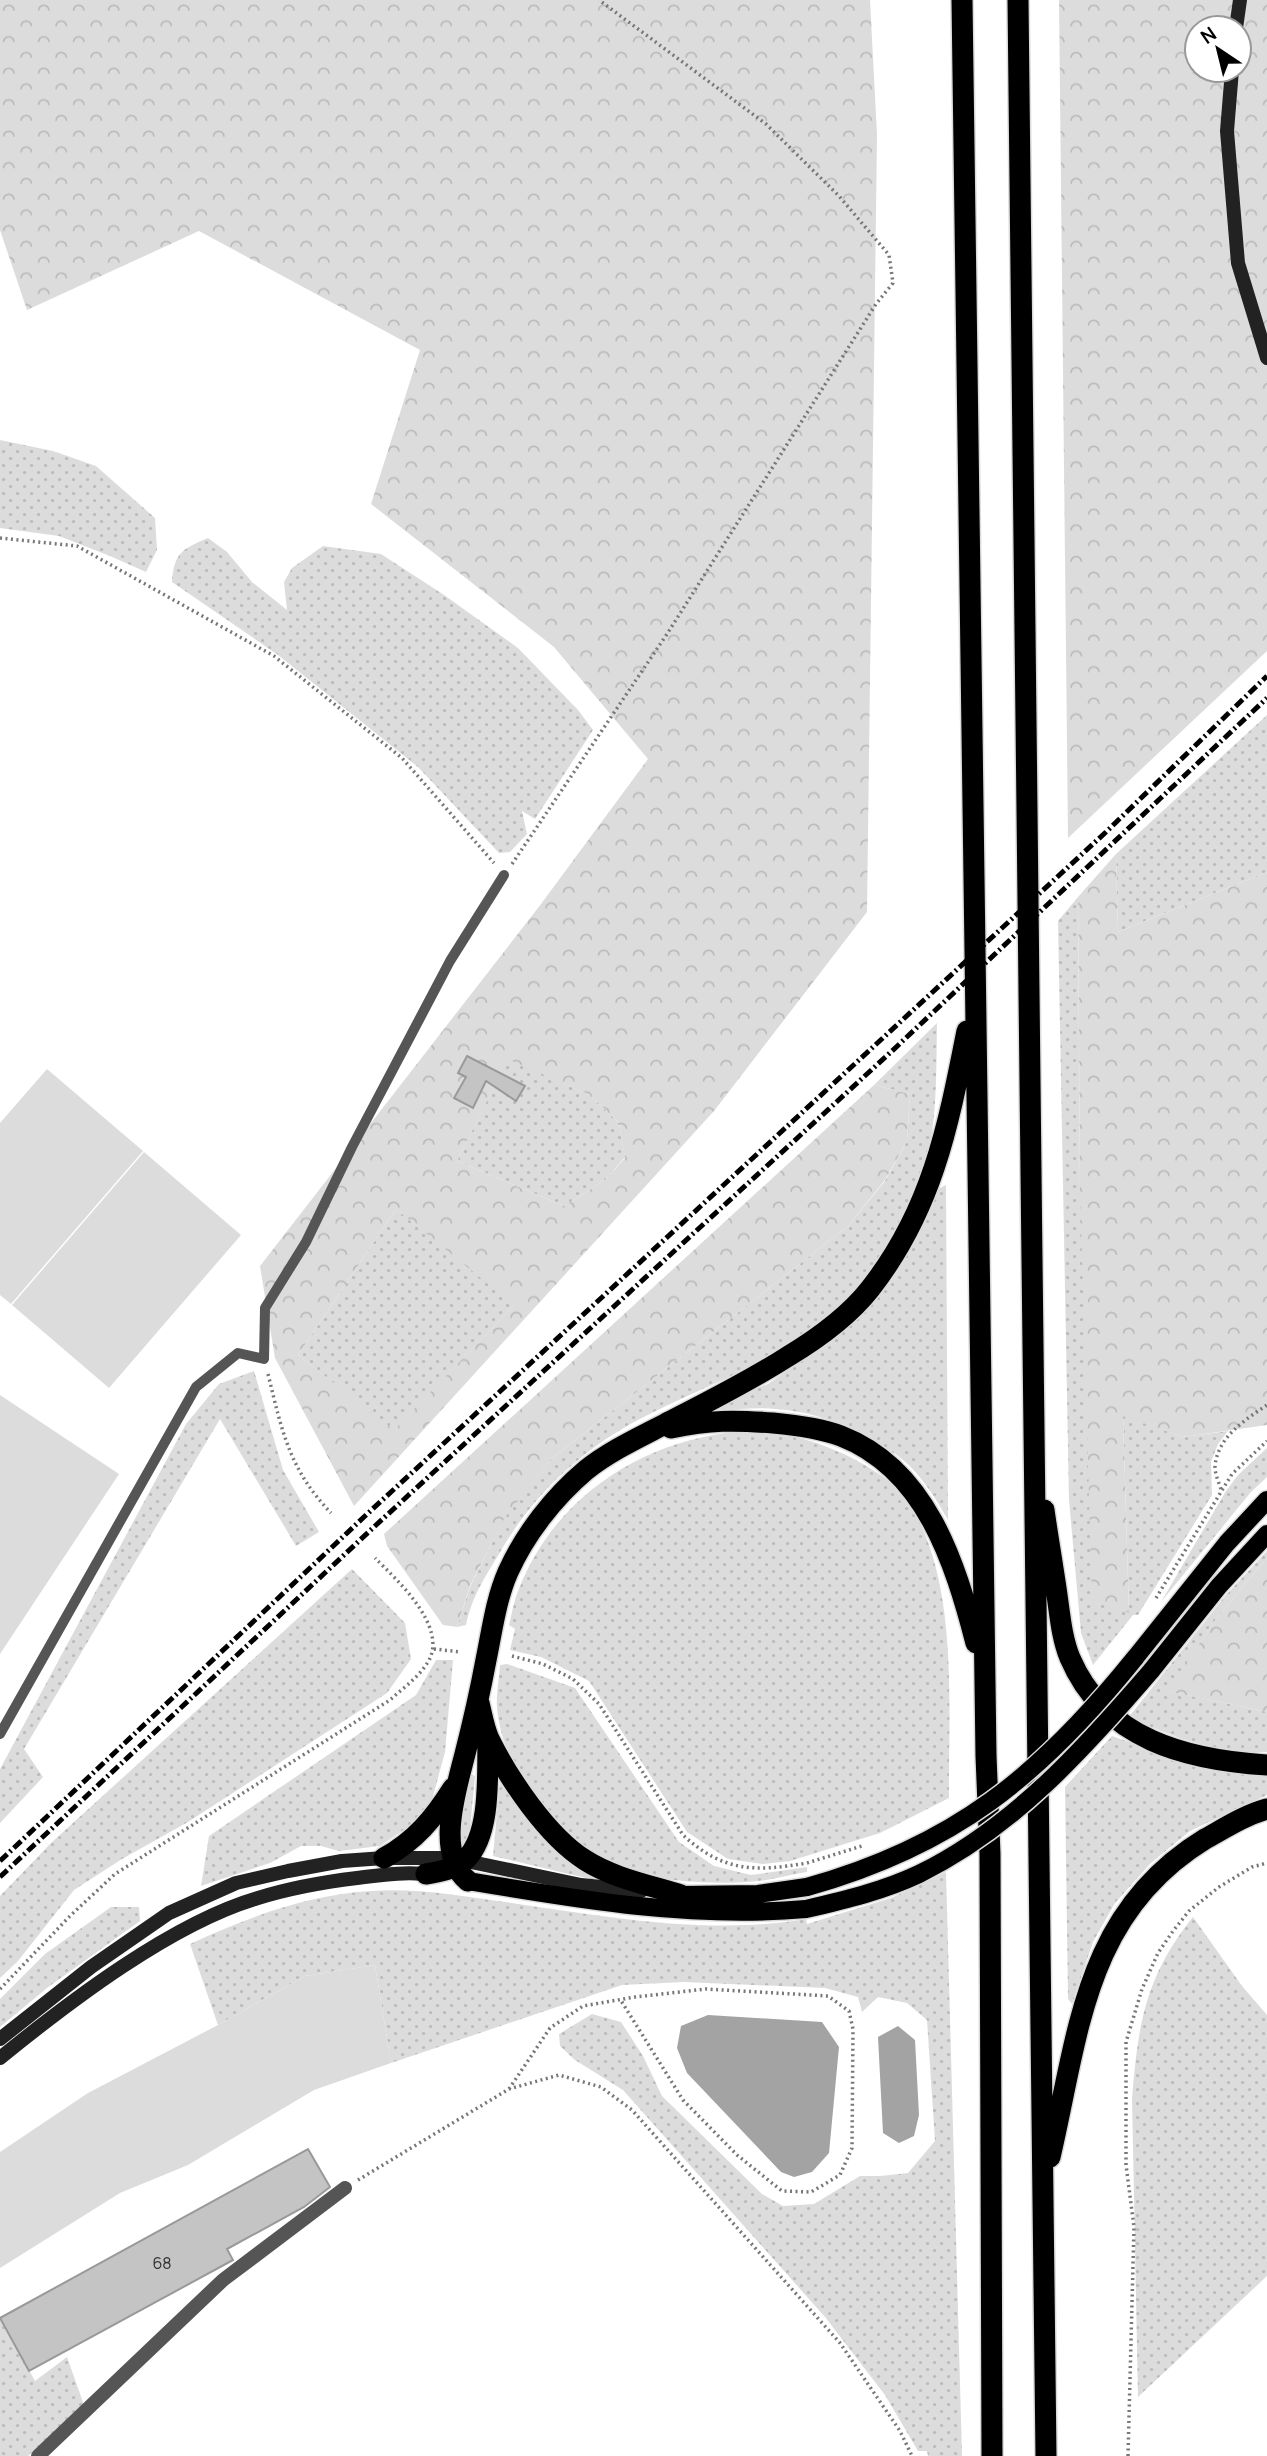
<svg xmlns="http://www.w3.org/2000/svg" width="1267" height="2456" viewBox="0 0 1267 2456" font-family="Manrope,sans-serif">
<defs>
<pattern id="grass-dots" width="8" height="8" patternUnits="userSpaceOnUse" patternTransform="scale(1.75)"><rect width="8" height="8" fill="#dcdcdc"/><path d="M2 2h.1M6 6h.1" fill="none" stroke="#bbb" stroke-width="1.8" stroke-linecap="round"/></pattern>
<pattern id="forest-crowns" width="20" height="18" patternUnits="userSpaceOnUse" patternTransform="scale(1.75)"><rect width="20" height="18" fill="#dcdcdc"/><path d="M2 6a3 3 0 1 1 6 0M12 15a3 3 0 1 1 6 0" fill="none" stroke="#bbb"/></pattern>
</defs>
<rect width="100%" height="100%" fill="#fff"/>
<path fill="url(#grass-dots)" d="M0 440 53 451 96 466 155 518 157 550 146 572 110 556 59 536 0 528Z
M208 538 227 552 252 582 287 610 284 582 292 568 323 546 381 554 444 595 518 648 578 710 593 730 535 819 522 811 527 834 510 852 499 853 418 767 278 655 172 582C174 553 182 549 208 538Z
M1267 715V872L1118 932 1116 854Z
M1078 897 1080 1188 1129 1613 1123 1415 1183 1437 1228 1431 1218 1444 1211 1462 1212 1495 1138 1615H1133L1093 1665 1081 1633 1069 1500 1058 921Z
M937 1023C936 1081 938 1139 917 1195 888 1273 830 1325 757 1363 718 1384 677 1399 638 1420 581 1450 531 1497 499 1554 485 1577 471 1598 466 1625L457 1627 470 1587 504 1518 551 1459 848 1226 885 1181 907 1141 910 1094 874 1085Z
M508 1058 590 1095 619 1123 625 1157 605 1180 564 1206 457 1161Z
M946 1185 948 1520C936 1499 922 1476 903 1460 867 1432 821 1412 776 1409 756 1407 736 1410 717 1410L719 1403 768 1384 823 1345 874 1302 904 1259 938 1189Z
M396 1209 515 1304 394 1431 298 1355Z
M254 1371 283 1470 319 1532 296 1546 220 1419 24 1749 43 1777 0 1823V1769L186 1424 219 1384Z
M775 1432C814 1440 849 1453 882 1476 887 1480 895 1484 899 1489 961 1566 948 1704 949 1798L880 1833 790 1861 763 1864 728 1859 687 1832 589 1681 541 1657 510 1650 515 1629 509 1625C512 1613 514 1600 519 1589 552 1502 636 1444 727 1433 742 1431 759 1432 775 1432Z
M1267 1448V1477L1251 1492 1161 1602 1226 1491 1238 1475Z
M1267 1551V1558L1216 1619 1168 1691 1267 1712V1752H1230L1182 1739 1128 1718 1225 1596Z
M352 1569 405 1623 411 1659 387 1693 188 1822 122 1859 74 1890 18 1961 0 1978V1896L51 1843Z
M436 1660H453L445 1752 432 1800 411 1825 380 1846 339 1851 321 1846H301L270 1863 201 1886 209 1836 416 1695Z
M507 1664 575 1688 679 1842 714 1866 751 1875 807 1867V1872C788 1875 768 1881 749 1882 723 1884 690 1882 664 1879 586 1870 503 1787 497 1707 496 1694 499 1679 500 1665Z
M1112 1736 1169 1756 1223 1771 1267 1776V1795L1190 1831 1151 1863 1115 1903 1093 1942 1072 2004 1068 1999 1065 1787Z
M501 1769 611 1884 493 1856Z
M471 1775 475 1776 470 1829 463 1845 457 1846 461 1810Z
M946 1872 962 2456H928L927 2451H918L885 2395 825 2317 623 2090 575 2060 560 2046 559 2034 592 2014 621 2022 643 2056 662 2096 762 2194 783 2206 814 2204 860 2176H880L908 2173 935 2141 927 2020 907 2003 878 1997 862 2012 858 1997 825 1988 684 1982 622 1985 391 2063 375 1965 305 1976 218 2025 190 1944C246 1918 309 1894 372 1891 417 1888 461 1896 505 1902 604 1916 706 1936 806 1919L807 1924 891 1898Z
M111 1907H139L140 1921 47 1988 0 2027V1999L45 1954Z
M1193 1917 1242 1986 1267 2015V2276L1138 2397 1132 2099C1138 2024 1145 1977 1193 1917Z
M0 2318 35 2381 67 2357 84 2405 28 2456H0Z"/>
<path fill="url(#forest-crowns)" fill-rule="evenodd" d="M0 0H870L877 135 867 912 714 1111 354 1506 275 1358 260 1266 541 904 648 759 554 647 371 504 420 350 199 231 27 310 0 230ZM508 1059 590 1095 619 1123 625 1158 605 1180 564 1206 457 1161ZM396 1209 514 1305 394 1430 298 1355Z
M1059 0H1267V651L1068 838ZM1197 28H1239V70H1197Z
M1116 854 1118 932 1267 872V1425L1183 1437 1123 1416 1129 1613 1092 1600 1080 1188 1078 897Z
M874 1085 910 1094 907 1141 885 1180 848 1226 551 1459 504 1519 470 1586 457 1627 443 1625 387 1546 384 1534Z
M1267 1558V1712L1167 1691 1216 1619Z"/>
<path fill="#dcdcdc" d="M47 1069 143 1151 11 1304 0 1295V1123Z
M144 1152 241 1235 109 1388 12 1305Z
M0 1395 119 1474 0 1654Z
M375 1965 391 2063 314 2090 188 2165 120 2193 0 2268V2152L88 2093 218 2025 305 1976Z"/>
<path fill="#a3a3a3" d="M708 2015 822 2022 839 2047 829 2153 812 2172 794 2177 781 2172 687 2073 677 2048 681 2026Z
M898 2026 915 2040 919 2115 914 2136 899 2143 883 2133 878 2037Z"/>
<path fill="#c4c4c4" stroke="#999" stroke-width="2" d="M467 1056 525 1086 516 1101 486 1081 473 1108 454 1098 466 1077 458 1073Z
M308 2149 330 2187 304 2207 227 2249 233 2260 29 2371 0 2318Z"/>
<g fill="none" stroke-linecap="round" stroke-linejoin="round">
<defs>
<path id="primary" d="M1135 1658 1227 1543 1267 1500
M1151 1671 1219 1586 1267 1534
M468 1881C581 1900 692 1919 806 1909
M681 1895 758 1894 807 1887"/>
<path id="motorway" d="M962 0 986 1756 990 1854 992 2456
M1018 0C1028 819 1035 1637 1046 2456
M671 1428C710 1420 734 1420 773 1423 795 1425 820 1428 841 1436 926 1469 955 1562 976 1643
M1044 1510C1048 1538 1053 1567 1057 1595 1060 1616 1062 1639 1070 1658 1105 1740 1187 1760 1267 1765
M479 1703C482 1715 484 1728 489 1739 509 1779 547 1836 585 1860 613 1878 649 1885 681 1895
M384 1858C415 1841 434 1818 453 1788
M426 1874C439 1872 456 1869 466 1859 492 1833 487 1772 488 1737
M468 1881C435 1854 456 1790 465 1754 473 1723 480 1692 486 1660 492 1631 496 1599 508 1572 525 1534 554 1497 586 1470 610 1451 638 1438 665 1424 706 1403 748 1382 787 1357 817 1339 848 1317 870 1289 932 1210 948 1127 967 1031
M1050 2157C1079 2033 1084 1913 1205 1839 1225 1828 1245 1815 1267 1809"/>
</defs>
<use href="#primary" stroke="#dbdbdb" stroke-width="21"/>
<use href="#motorway" stroke="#dbdbdb" stroke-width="24"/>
<path stroke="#777" stroke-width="3.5" stroke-dasharray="2 3.5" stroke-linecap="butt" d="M0 538 77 546 274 656 402 758 494 863
M512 864 667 634 876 304 893 283 889 255 839 196 766 124 599 0
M268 1374C282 1431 289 1469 331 1513
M1221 1489C1219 1483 1215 1474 1215 1467 1217 1437 1245 1420 1267 1405
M1156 1598 1232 1474 1267 1441
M434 1649 461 1652
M512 1656 543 1664 573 1679 599 1704 683 1835C723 1872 755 1872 807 1863
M0 1989 70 1916 115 1874 390 1700C403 1688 419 1677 428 1662 449 1627 397 1580 375 1558
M509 2089 550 2028 583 2006 635 1997 706 1989 828 1996 849 2011 853 2029 852 2148 840 2175 811 2192 782 2191 737 2155 683 2100 620 1999
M358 2180 509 2089 559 2075 601 2087 632 2110 840 2343 900 2431 912 2456
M1128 2456 1134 2227 1126 2165V2042L1142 1989 1158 1953 1173 1931 1189 1911 1219 1887 1252 1867 1267 1863"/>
<path stroke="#555" stroke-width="10" d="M0 1734 196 1387 238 1353 264 1359 265 1308 306 1242 352 1147 450 961 504 875"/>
<path stroke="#555" stroke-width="14" d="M38 2456 223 2280 345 2188"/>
<path stroke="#222" stroke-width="14" d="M1236 28 1240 0
M1232 70 1227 131 1238 263 1267 358
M0 2039 91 1967 169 1913 236 1883 288 1871 342 1861 384 1858H452L581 1885 641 1891
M0 2058C69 2002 172 1923 258 1898 290 1888 324 1882 357 1878 381 1875 408 1871 432 1875"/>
<use href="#primary" stroke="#000" stroke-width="18"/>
<use href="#motorway" stroke="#000" stroke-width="21"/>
<path stroke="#000" stroke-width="5" stroke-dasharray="10 3.5 2 3.5" stroke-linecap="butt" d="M0 1861 365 1516 1106 832 1267 676
M0 1877 375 1526 892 1051 1267 698"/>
<defs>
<path id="primary-bridge" d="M807 1887C954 1846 1040 1776 1135 1658
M806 1909C845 1900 883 1891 919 1874 1013 1828 1084 1749 1151 1671"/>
</defs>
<use href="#primary-bridge" stroke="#dbdbdb" stroke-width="21" stroke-linecap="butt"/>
<path stroke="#777" stroke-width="3.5" stroke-dasharray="2 3.5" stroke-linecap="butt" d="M807 1863 862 1846"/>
<use href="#primary-bridge" stroke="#000" stroke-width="18"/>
</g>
<g text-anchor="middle" stroke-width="7" stroke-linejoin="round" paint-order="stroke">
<g font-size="16" fill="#313131">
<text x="162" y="2269">68</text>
</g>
</g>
<g transform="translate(1218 49) rotate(325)"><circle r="33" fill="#ffffff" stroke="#999999" stroke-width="2"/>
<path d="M0-5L12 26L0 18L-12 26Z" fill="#000000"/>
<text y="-10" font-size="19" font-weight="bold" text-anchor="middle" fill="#000000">N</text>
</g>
</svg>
